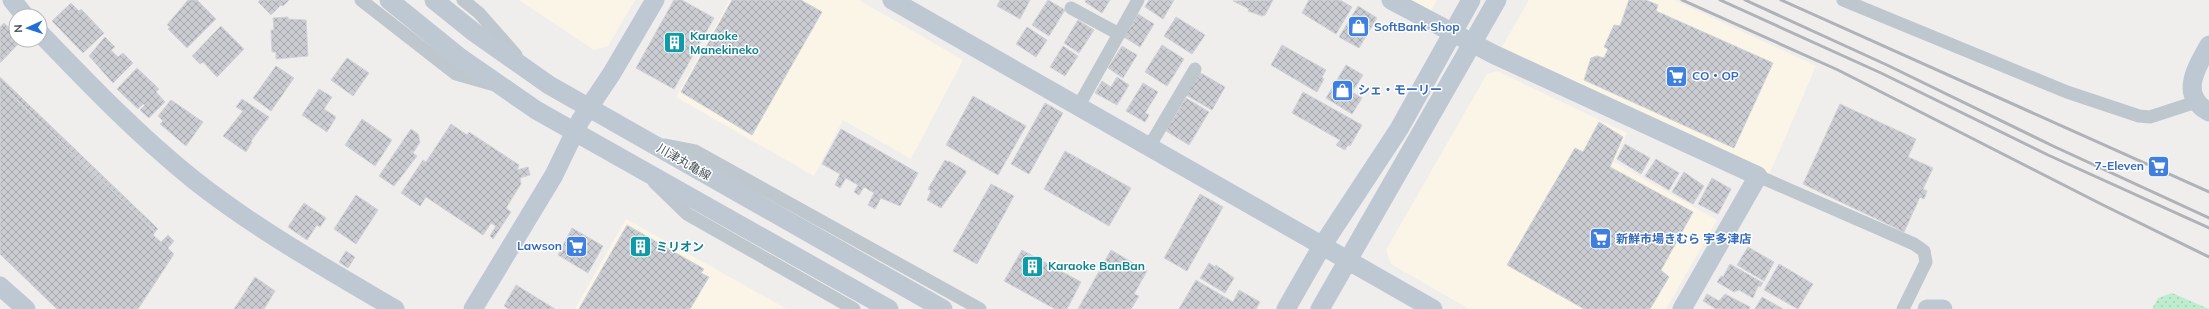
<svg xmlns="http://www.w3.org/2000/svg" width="2209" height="309" viewBox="0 0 2209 309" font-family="Mulish,'Noto Sans JP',sans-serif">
<defs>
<pattern id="green-dots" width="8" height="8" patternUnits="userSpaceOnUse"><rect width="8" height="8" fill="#bdeccf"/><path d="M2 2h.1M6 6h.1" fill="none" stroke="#a4ccb4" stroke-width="1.8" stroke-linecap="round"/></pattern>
<pattern id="building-cross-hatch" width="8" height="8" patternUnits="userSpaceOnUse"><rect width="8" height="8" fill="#caccd1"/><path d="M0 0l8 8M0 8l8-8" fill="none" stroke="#a6a8ad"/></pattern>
</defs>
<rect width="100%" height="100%" fill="#f0eded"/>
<path fill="#faf5e6" d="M519 0H635L608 46 594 50Z
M730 0H859L963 60 911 159 843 120 814 176 676 97Z
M1409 0H1437L1430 12Z
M1529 0H1674L1816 66 1769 175 1502 47Z
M1497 71 1627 133 1614 162 1717 220 1666 309H1469L1391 264 1386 250 1487 74Z
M626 219 787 309H575Z"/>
<path fill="url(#green-dots)" d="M2172 293 2209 309H2152L2158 298Z"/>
<path fill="url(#building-cross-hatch)" stroke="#d1d3d8" d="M188 0H197L216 19 187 48 168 29 170 27 167 25Z
M260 0H289L283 6 281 5 271 15 258 2Z
M674 0H682L714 18 674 89 636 68Z
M732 0H801L822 12 752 135 681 92Z
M1000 0H1030L1020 19 997 6Z
M1048 0 1065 10 1049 36 1032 25Z
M1086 0H1110L1102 13 1085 2Z
M1149 0H1174L1163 19 1145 7Z
M1273 0 1265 15 1262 16 1248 11 1249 9 1233 1Z
M1309 0H1340L1352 7 1336 34 1302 13Z
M1629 0H1646L1658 5 1656 11 1773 63 1734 148 1584 80 1591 58 1597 56 1604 58 1608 49 1604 47 1614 25 1620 26Z
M71 3 79 11 81 9 104 33 83 53 52 21Z
M1358 6 1377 18 1359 48 1339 37Z
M1138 14 1154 24 1140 47 1124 37Z
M288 17V19L306 20 308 56 276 59V52H272L271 30H274L273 18Z
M1176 17 1205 35 1192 54 1164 36Z
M1078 20 1094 30 1079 53 1064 43Z
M4 23 16 34V40H22L0 63V27Z
M221 26 244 49 217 77 203 62 200 64 192 56Z
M1027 27 1047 40 1036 57 1016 44Z
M105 37 115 47 111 50 118 57 123 53 133 63 113 83 89 56Z
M1162 45 1184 59 1167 86 1145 72Z
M1282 45 1326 70 1322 77 1324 79 1317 92 1271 65Z
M1063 46 1078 56 1065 76 1050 67Z
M1122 46 1137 55 1123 78 1108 68Z
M347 58 369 73 353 96 331 80Z
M1346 65 1363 75 1352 92 1362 98 1352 114 1326 98Z
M276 66 294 78 271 111 253 98Z
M137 68 159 89 156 92 165 102 149 118 140 110 145 105 143 104 138 109 117 89Z
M1199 72 1225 87 1212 110 1186 95Z
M0 77 158 229 155 232 0 84Z
M1117 77 1129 85 1117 105 1095 93 1102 81 1111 87Z
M1143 83 1158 92 1145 113 1149 115 1145 122 1126 111Z
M0 84 155 232 153 235 161 242 168 235 174 241 168 248 174 254 138 309H57L0 254Z
M319 89 332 97 324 109 336 117 327 132 302 115Z
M1303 92 1362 125 1350 146 1348 145 1345 150 1336 145 1340 140 1292 113Z
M973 96 1026 126 998 175 946 145Z
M1186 98 1209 112 1189 145 1166 131Z
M242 99 269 117 251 141 252 142 246 152 223 136 243 111 236 107Z
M171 100 203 122 186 146 160 124 163 121 158 116Z
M1045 103 1063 113 1029 174 1011 164Z
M1840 104 1916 139 1908 157 1933 168 1923 189 1927 191 1924 199 1920 197 1904 232 1803 184Z
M362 119 392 140 375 166 345 145Z
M1599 122 1623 137 1610 167 1693 212 1661 270 1669 277 1650 309H1584L1507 265 1575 148 1583 152Z
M451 124 467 135 469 132 519 165 517 170 528 167 530 175 520 178 521 184 506 208 511 212 493 239 490 236 496 226 491 223 483 235 426 197 420 206 401 193 423 160 426 162Z
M411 129 418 134 420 142 413 153 417 156 394 186 379 176Z
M841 129 918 173 900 206 881 198 875 209 868 205 874 193 864 187 859 195 854 192 858 185 846 178 840 188 835 185 840 174 822 164Z
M1625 144 1650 158 1641 174 1617 159Z
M1065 151 1131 188 1109 226 1044 189Z
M1656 159 1679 173 1669 190 1645 176Z
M945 160 948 162 949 161 966 171V173L941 208 927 200 931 191 928 189Z
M1684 172 1704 186 1693 204 1672 192Z
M1712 178 1731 189 1718 214 1698 204Z
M991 184 1014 196 977 264 953 251Z
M1200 194 1223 207 1187 271 1164 258Z
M356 195 378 210 356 244 334 229Z
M304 203 326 218 320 227 317 225 307 240 288 227Z
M627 225 704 269 701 273 709 277 690 309H579Z
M572 228 603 246 588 273 558 255Z
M1748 247 1774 262 1764 281 1737 265Z
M1022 250 1081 282 1067 309H1055L1004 281Z
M1111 250 1147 271 1134 294 1139 296 1131 309H1078Z
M346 251 355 257 348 268 339 262Z
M1209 263 1215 267 1216 265 1234 278 1225 293 1200 278Z
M1730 264 1763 283 1760 287 1758 286 1753 298 1739 290 1734 292 1717 282 1721 276 1723 277Z
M1779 264 1813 284 1798 309 1764 290Z
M255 277 275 291 264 309H234Z
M1196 280 1233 302 1239 290 1260 302 1256 309H1179Z
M516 285 555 309H509L504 306Z
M1707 294 1719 301 1725 294 1750 307 1749 309H1716L1703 301Z
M1762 297 1783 309H1755Z"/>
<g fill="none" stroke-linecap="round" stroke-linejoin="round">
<path stroke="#bec7ce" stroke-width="13" d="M361 0 456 74 491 84
M463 0 479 13 516 55
M1843 0 2067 92 2139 116 2150 117 2196 102
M1071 8 1119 34
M1078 107 1138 0
M664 145 695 151 980 309
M1149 147 1195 69
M1758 176 1914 244 1924 251 1926 262 1903 309
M654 182 687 214 854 309"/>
<path stroke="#bec8d3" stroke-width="19" d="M12 0 25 16
M389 0 458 56 536 110 889 309
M434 0 475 33 549 85 943 309
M892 0 1433 309
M1391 0 1493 54 1758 176 1682 309
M40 33C89 84 138 135 194 180 256 229 327 269 395 309
M2209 45C2197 67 2178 95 2209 112
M0 286 26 309
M473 309 554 175 580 121 612 73 655 0
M1286 309 1322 246 1399 129 1471 0
M1320 309 1497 0
M1927 309H1943"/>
<path stroke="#afb2b7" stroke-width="3" d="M1682 0 1838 70 2105 206 2209 257
M1720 0 1881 73 2048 155 2209 228
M1745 0 1887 65 2053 146 2209 218
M1781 0 2209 192"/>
</g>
<defs>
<symbol id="shop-square" viewBox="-11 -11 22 22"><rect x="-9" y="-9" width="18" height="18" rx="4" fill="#3f7fe0" stroke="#fff"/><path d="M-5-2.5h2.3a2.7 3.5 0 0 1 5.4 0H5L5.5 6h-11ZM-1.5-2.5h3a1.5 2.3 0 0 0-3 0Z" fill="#fff"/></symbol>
<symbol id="building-square" viewBox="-11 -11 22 22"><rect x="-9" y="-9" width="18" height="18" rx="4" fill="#0f9aa8" stroke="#fff"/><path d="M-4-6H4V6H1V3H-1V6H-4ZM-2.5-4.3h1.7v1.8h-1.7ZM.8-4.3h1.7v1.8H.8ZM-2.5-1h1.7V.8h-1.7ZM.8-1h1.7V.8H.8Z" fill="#fff"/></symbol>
<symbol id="supermarket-square" viewBox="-11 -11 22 22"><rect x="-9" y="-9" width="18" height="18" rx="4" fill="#3f7fe0" stroke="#fff"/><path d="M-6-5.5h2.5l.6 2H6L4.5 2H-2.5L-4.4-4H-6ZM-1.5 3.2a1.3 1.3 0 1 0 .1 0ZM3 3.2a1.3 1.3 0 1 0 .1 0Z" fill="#fff"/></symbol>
</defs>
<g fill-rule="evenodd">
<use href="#shop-square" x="1346" y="14" width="25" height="25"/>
<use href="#building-square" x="662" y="30" width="25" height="25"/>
<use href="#supermarket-square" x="1664" y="64" width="25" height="25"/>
<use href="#shop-square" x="1330" y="78" width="25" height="25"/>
<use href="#supermarket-square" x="2146" y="154" width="25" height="25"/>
<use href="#supermarket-square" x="1588" y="226" width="25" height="25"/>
<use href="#supermarket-square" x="564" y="234" width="25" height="25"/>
<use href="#building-square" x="628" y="234" width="25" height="25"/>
<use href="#building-square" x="1020" y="254" width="25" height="25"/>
</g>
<g text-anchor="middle" stroke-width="3" stroke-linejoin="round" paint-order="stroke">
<g font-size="12" font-weight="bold" fill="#366cbe" stroke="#fff" text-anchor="start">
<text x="1374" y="31">SoftBank Shop</text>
<text x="1692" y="80">CO・OP</text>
<text x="1358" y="94">シェ・モーリー</text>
<text x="2144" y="170" text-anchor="end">7-Eleven</text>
<text x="1616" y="243">新鮮市場きむら 宇多津店</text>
<text x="562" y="250" text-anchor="end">Lawson</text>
</g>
<g font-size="12" font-weight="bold" fill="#0d838f" stroke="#fff" text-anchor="start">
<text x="690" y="40">Karaoke<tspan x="690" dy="14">Manekineko</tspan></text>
<text x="656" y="251">ミリオン</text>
<text x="1048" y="270">Karaoke BanBan</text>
</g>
<g font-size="12" fill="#465059" stroke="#fff">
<text transform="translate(684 162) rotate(30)" y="4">川津丸亀線</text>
</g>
</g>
<g transform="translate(28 28) rotate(267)"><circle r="19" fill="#ffffff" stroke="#b5b9bd"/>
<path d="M0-3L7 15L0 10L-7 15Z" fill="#236ed4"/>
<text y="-6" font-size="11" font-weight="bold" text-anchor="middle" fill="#465059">N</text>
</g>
</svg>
